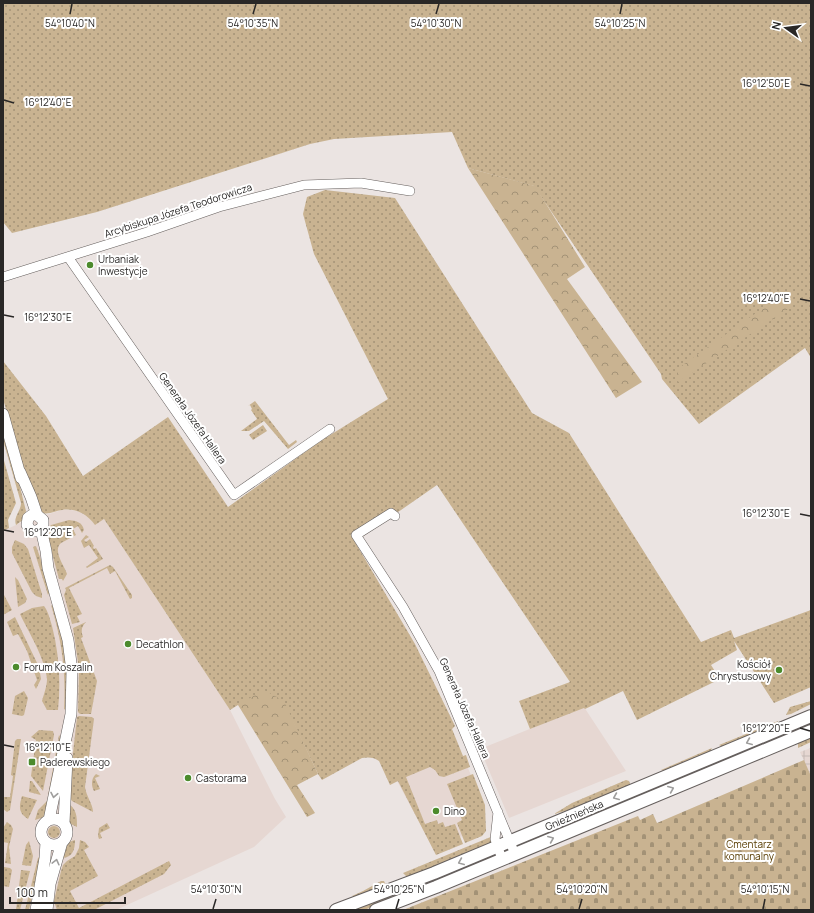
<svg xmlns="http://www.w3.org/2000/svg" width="814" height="913" viewBox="0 0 814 913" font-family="Manrope,sans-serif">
<defs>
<pattern id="industrial-grid" width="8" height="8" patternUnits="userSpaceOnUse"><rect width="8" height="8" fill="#e6d7d2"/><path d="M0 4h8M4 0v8" fill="none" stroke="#c5b9b4"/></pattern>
<pattern id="grass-dots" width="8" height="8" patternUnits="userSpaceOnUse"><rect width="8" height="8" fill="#c9b391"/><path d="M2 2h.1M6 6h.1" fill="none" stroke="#a39276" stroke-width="1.8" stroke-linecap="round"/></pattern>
<pattern id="forest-crowns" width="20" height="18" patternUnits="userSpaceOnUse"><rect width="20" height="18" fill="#c9b391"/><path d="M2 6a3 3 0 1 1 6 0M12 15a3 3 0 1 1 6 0" fill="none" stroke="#a39276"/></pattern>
<pattern id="cemetery-stones" width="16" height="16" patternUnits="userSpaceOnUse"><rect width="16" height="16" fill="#c9b391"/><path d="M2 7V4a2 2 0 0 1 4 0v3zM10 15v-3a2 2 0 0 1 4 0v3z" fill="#a39276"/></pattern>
</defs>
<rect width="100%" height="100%" fill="#ebe4e2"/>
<path fill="#e6d7d2" d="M62 510H71L80 512 89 518 95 524 104 519 230 710 275 799 286 817 254 847 116 910H3V531L20 523Z
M584 707 626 771 509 818 480 749Z
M463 756 485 809 475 831 433 848 395 777Z"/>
<path fill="url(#industrial-grid)" d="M811 748V776L800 752Z"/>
<path fill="url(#grass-dots)" d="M3 3H811V358L805 348 699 424 662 379 661 374 534 186 468 168 452 132 334 139 310 144 97 212 12 233 3 222Z
M325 190 395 198 532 413 569 433 701 642 731 630 734 638 811 610V687L774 703 734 641 737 650 711 665 720 679 637 720 623 691 585 709 584 708 530 729 519 701 570 682 437 485 355 542 415 644 455 726 452 729 463 756 466 755 470 767 444 777 439 776 435 770 430 767 406 777 425 824 437 820 438 824 443 822 445 827 455 824 463 844 436 855 398 781 390 785 379 761C374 757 368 757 362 758L322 780 318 774 283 701 238 705 230 710 104 519 95 525C87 514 75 508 62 510 54 511 48 516 40 512L26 477 3 399V361L46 416 83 476 168 417 228 507 319 442 388 399 314 254 303 214 307 197Z
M255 401 289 445 296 440 297 442 288 449 264 421 249 431H241L257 419 251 410 252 409 250 405 248 406Z
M263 425 267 431 253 440 249 435Z
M3 429 19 483 26 511 23 520 16 525C13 517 21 511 21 503L3 440Z
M3 457 16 503 8 520 9 528 3 531Z
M69 520C77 521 82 522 84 530L82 533 78 526 73 529 76 535C71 538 66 540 61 543 52 551 65 566 67 574L63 581 62 579H59L46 531 51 525Z
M86 535 89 537 84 540 86 542 90 539 94 546 93 547 94 549 96 548 103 559 87 568 86 567 98 558 89 545 84 548 81 541Z
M15 540 24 544 28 549 42 594V598L36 596 32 592 12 553V547Z
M36 546 45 571 50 592 48 595 33 547Z
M110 565 113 567 132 595V598L130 599 115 571 110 574 107 568 69 588 82 614 77 616 80 622 72 624 64 595 66 590 65 588Z
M15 577 18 580 27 599 25 603 18 607Z
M3 593 12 610 3 615Z
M51 605 56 609 67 659V711L64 709C66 670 62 642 51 605Z
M44 606C48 611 50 619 52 626 59 653 61 681 58 710H47L42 701C44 694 47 686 47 679 45 658 29 633 20 614L32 608Z
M15 617 39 667 41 679 36 689 34 685 37 680 27 651 18 634 13 636 7 622Z
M86 622C81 627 81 631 83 637L81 638 97 681 91 714H80L78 712 79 669 73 628Z
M24 691 28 698 24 715 22 716 12 714 15 696Z
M811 701V704L791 714 786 715 790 707Z
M79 716 92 717 94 719 85 787C86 796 93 804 93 812L72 801 70 798 73 753 77 717Z
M811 720V725L641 797 639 792Z
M778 721 776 726 723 747 719 745Z
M39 730 53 731 54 735 43 791 31 776 36 740 31 737Z
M59 735 61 738 51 797 48 796Z
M811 737V742L798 748V742Z
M17 739H21L10 810 7 812 3 809V797H10L13 776 11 775 15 741Z
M712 748 709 754 664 771 661 770Z
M96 774 100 776 95 778 100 789 94 791C91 786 91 778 96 774Z
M473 774 485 805 486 831 482 836 465 843 457 823 462 820 447 784Z
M626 780 629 781 631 786 584 806 554 814 572 803Z
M30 781H32L41 795 29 792Z
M634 794 636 799 529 843 527 842V839Z
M22 796 37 800 28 819C18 813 19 806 22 796Z
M47 801H51L44 817 35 820 38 810Z
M67 803C77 808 77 817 77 827L69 823Z
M7 822 11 825 13 829 9 847 11 864 5 863 8 843 3 842V828Z
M107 823 110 828 100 833 102 838 99 839 98 836 99 828Z
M48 832a6 6 0 1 1 12 0a6 6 0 1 1-12 0Z
M493 836 492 841 489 846 407 877 403 873Z
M75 840C75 849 73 857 63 858 65 849 65 842 75 840Z
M80 840 85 842 89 847 84 850 98 876 70 891 79 908 169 861 171 865 164 874 94 910H57L54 901 61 871 63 865 67 861 75 856 79 848Z
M29 841 33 856 31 866 22 865 26 845Z
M493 854 464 867 426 886 398 897 396 892Z
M39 857H41L29 910H25L38 858Z
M4 867 10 868 12 870 9 887 3 886Z
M21 870 30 871 20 910H16Z
M381 881H384L387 887 354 897 352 896 363 891Z
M390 894 392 900 364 910H348Z"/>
<path fill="url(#forest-crowns)" d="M468 168 535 186 585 267 567 279 642 382 616 398Z
M786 292 792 300 788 309 678 382 677 369Z
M264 690 284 701 318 774 297 785 315 813 307 817 238 705Z"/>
<path fill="url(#cemetery-stones)" d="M804 760 811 776V910H403L638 816 640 820 653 814 657 823Z"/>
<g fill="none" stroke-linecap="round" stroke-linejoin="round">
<defs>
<path id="minor" d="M68 257 234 495 330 429
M3 277 147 232 219 207 304 185 361 183 410 191
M395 516 391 513 356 535 403 607 439 671 515 854
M498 812 495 839 502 859"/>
<path id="tertiary" d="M3 414 21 478
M20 472 31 497 37 515 43 520V525L41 529 46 551 48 568 68 640 72 671 71 714 49 820
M37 515H32L28 518 27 525 31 531H36L41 529
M41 832a13 13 0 1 1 26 0a13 13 0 1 1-26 0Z
M64 823 67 758
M36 910 45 858 46 842
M47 910 50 884 62 842"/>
<path id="secondary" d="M336 910 434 873 811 716
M376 910 436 887 811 731"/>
</defs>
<use href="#minor" stroke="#655f5d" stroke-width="10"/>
<use href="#tertiary" stroke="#655f5d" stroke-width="12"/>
<use href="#secondary" stroke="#655f5d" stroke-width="14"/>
<use href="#minor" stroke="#fff" stroke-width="9"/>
<use href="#tertiary" stroke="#fff" stroke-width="11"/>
<use href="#secondary" stroke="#fff" stroke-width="12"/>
</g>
<defs><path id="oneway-chevron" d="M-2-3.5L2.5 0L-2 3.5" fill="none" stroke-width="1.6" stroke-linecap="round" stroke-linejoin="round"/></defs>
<g stroke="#9f9e9d">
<use href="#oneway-chevron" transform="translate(749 742) rotate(157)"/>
<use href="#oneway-chevron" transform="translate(671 789) rotate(-23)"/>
<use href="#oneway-chevron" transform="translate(54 795) rotate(101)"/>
<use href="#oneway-chevron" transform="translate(616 797) rotate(157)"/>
<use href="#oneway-chevron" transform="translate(551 839) rotate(-23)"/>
<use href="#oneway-chevron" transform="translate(56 862) rotate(-76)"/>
<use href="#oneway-chevron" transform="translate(461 862) rotate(157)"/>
</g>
<path fill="none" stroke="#292726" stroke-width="1.5" d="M70 14 72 4M253 14 256 4M436 14 439 4M620 14 622 4M800 84 810 86M4 100 14 103M800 299 810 301M4 315 14 317M800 514 810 516M4 530 14 532M800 728 810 731M4 745 14 747M213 909 216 899M396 909 399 899M579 909 582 899M763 909 765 899"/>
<g fill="#4c8b2d" stroke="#fff" stroke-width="1.5">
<circle cx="90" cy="265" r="4"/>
<circle cx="128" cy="644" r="4"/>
<circle cx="16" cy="667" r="4"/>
<circle cx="779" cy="670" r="4"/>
<rect x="28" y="758" width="8" height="8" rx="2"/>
<circle cx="188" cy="778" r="4"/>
<circle cx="436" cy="811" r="4"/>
</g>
<g text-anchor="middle" stroke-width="4" stroke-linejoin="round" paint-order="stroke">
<g font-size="10" fill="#292726" stroke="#fff">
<text transform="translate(178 210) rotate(-18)" y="4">Arcybiskupa Józefa Teodorowicza</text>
<text transform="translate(193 418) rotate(55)" y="4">Generała Józefa Hallera</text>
<text transform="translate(465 708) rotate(66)" y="4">Generała Józefa Hallera</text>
<text transform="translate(574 815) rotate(-23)" y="4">Gnieźnieńska</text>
</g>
<g font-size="10" fill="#292726" stroke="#fff" text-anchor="start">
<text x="98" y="263">Urbaniak<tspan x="98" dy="12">Inwestycje</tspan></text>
<text x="136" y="648">Decathlon</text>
<text x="771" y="668" text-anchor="end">Kościół<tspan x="771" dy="12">Chrystusowy</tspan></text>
<text x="24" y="671">Forum Koszalin</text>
<text x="40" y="766">Paderewskiego</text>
<text x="196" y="782">Castorama</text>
<text x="444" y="815">Dino</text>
</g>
<g font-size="10" fill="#593d03" stroke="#fff">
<text x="749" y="848">Cmentarz<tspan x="749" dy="12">komunalny</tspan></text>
</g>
</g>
<g font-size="10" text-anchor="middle" fill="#292726" stroke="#fff" stroke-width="4" stroke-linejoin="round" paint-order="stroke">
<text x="70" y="27">54°10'40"N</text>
<text x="253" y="27">54°10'35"N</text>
<text x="436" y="27">54°10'30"N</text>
<text x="620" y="27">54°10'25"N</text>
<text x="766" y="87">16°12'50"E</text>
<text x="48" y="106">16°12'40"E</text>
<text x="766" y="302">16°12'40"E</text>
<text x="48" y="321">16°12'30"E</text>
<text x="766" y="517">16°12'30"E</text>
<text x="48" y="536">16°12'20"E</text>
<text x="766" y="732">16°12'20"E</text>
<text x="48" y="751">16°12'10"E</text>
<text x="216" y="893">54°10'30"N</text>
<text x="399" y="893">54°10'25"N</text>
<text x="582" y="893">54°10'20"N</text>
<text x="765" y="893">54°10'15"N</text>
</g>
<rect width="814" height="913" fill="none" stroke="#292726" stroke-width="8"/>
<g transform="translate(786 28) rotate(284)" stroke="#ffffff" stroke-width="3" paint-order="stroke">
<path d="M0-3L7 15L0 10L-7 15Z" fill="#292726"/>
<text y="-6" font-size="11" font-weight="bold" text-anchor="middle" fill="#292726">N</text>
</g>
<path d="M10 897v6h115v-6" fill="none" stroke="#292726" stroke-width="2"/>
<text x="16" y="897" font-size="12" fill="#292726" stroke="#ffffff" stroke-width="3" paint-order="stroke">100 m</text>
</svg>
